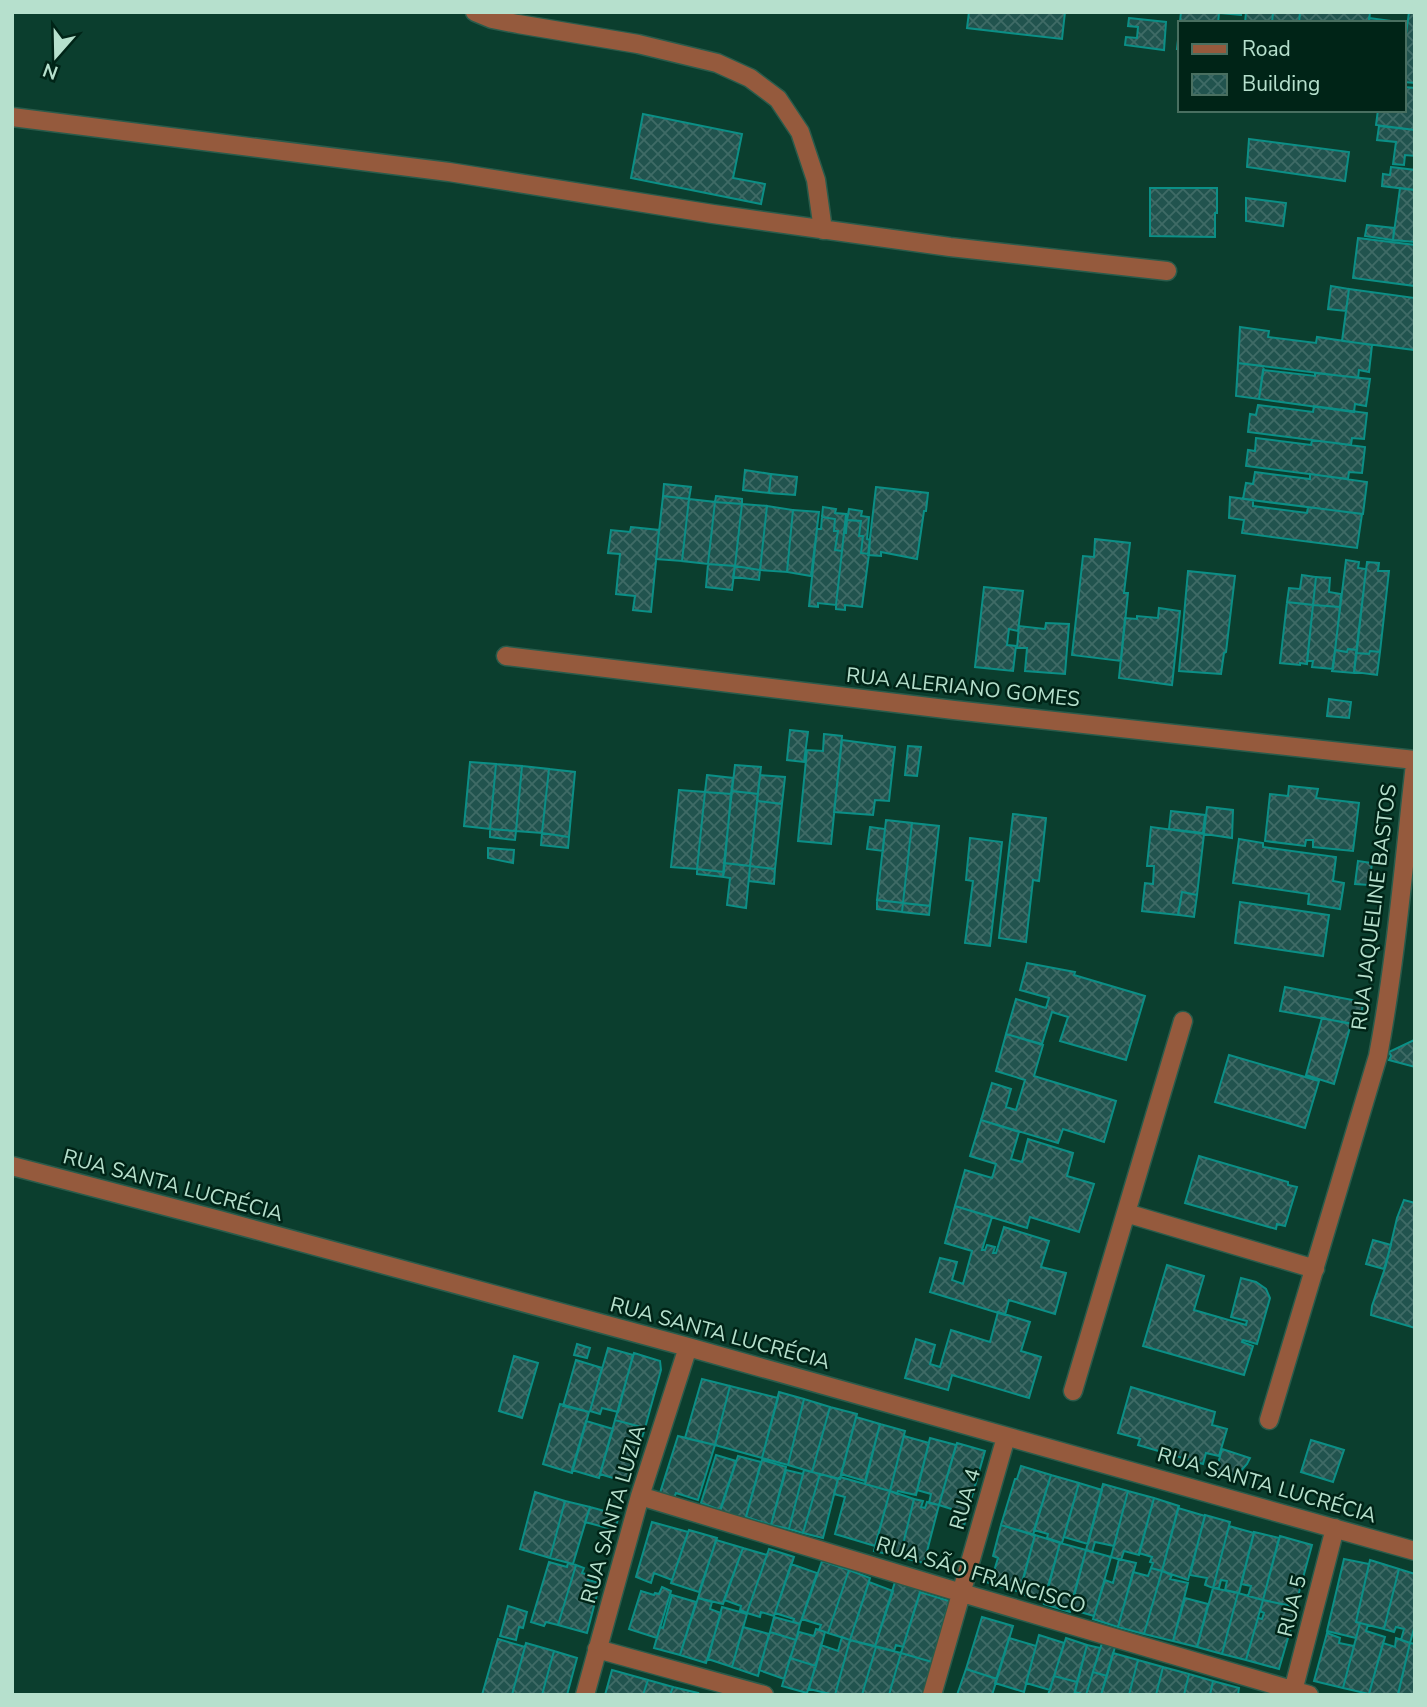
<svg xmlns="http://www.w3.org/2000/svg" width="1427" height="1707" viewBox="0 0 1427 1707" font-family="'Nunito Sans',sans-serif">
<defs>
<pattern id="building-cross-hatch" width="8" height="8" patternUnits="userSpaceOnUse" patternTransform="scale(1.75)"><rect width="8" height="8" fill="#21534e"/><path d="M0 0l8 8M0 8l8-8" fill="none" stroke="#3f6b66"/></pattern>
</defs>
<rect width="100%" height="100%" fill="#0b3e2e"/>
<path fill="url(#building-cross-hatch)" stroke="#0b8f86" stroke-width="2" d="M969 12H1065L1062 39 967 28Z
M1181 12H1241V15L1219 13 1218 23H1180V49H1177Z
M1246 12H1273L1272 23H1245Z
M1273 12H1300L1299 23H1272Z
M1300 12H1370L1369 23H1299Z
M1409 12H1415V83L1404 82V49Z
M1129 18 1166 22 1164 50 1125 45 1126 37 1137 38 1138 27 1128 26Z
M1369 18 1407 23 1404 49V23H1369Z
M1404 87 1415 88V130L1376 125 1378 110H1404Z
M643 114 742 134 733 178 765 184 761 204 631 178Z
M1379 126 1415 130V156L1405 155 1404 165 1393 164 1396 142 1377 140Z
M1249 139 1349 152 1345 181 1247 167Z
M1391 167 1415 170V190L1382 186 1383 174 1390 175Z
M1150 188H1217V213H1215V237L1150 236Z
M1400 188 1415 190V242L1393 240Z
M1246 198 1286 203 1283 226 1246 221Z
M1367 225 1394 228 1393 240 1365 236Z
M1358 238 1415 245V286L1353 278Z
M1331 286 1349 289 1346 311 1328 309Z
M1349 289 1415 298V350L1342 341Z
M1240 327 1269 331 1268 337 1316 343 1317 337 1372 345 1369 372 1359 370 1358 378 1238 363Z
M1238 363 1264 366 1259 399 1236 396Z
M1263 370 1315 376V373L1370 379 1366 406 1355 404 1354 412 1259 399Z
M1258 405 1313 412 1314 406 1367 413 1364 439 1352 438 1351 445 1248 432 1250 414 1256 415Z
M1256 438 1311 445 1312 440 1365 447 1362 473 1349 472 1348 479 1246 466 1248 450 1255 451Z
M745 470 771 474 769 493 743 490Z
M1255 472 1310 479V474L1367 482 1363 514 1243 499 1246 483 1253 484Z
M771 474 797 477 795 495 769 493Z
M664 484 691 487 689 499 663 496Z
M876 487 928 493 926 511H924L917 559 881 552V556L868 555Z
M663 496 689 499 682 561 656 559Z
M716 496 742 499V504L715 502Z
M1230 497 1253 500V506L1307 513 1308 507 1362 514 1357 548 1242 533 1244 520 1229 518Z
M689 499 715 502 708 564 682 561Z
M715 502 742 504 735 566 708 564Z
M742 504 767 506 760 570 735 566Z
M767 506 793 510 787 572 760 570Z
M823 507 836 509 835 513 846 514 842 551 835 550 838 531H834L835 519 822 517Z
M849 509 862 511 861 516 869 517 867 539 870 540 869 554 861 553 863 536H859L861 521 847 520Z
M793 510 819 512 811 576 787 572Z
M822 517 835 519 834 531H838L835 550 842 551 836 605 818 603V607L809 606 817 529H821Z
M847 520 861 521 859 536H863L861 553 869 554 862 607 845 605V610L836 609V605L844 533H846Z
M631 527 659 530 651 612 633 610 635 596 616 594 620 554 608 553 611 530 630 532Z
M1095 539 1130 543 1124 593H1128L1121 661 1072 655 1083 556 1094 557Z
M1346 560 1359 562 1358 568 1366 569 1357 650 1348 649 1347 652 1335 650Z
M1367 562 1379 563 1378 571H1389L1380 652 1370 651 1369 654 1356 653Z
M708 564 735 566 732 590 706 587Z
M735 566 760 570 759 580 733 577Z
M1188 571 1235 576 1226 652 1224 653 1221 674 1179 671Z
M1302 575 1316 577 1313 605 1287 602 1289 588 1300 589Z
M1316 577 1330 578 1329 592 1341 594 1340 607 1313 605Z
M984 587 1023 591 1018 631 1009 629 1007 645 1016 646 1013 671 975 667Z
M1287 602 1313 605 1307 664 1300 663V665L1280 663Z
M1313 605 1340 607 1333 669 1312 667 1313 661H1307Z
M1159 608 1180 611 1172 685 1119 678 1125 618 1137 619V616L1158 618Z
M1046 623 1069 624 1065 674 1025 671 1027 648H1017L1019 626 1045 629Z
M1348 649 1357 650 1354 673 1332 671 1335 650 1347 652Z
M1370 651 1380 652 1377 675 1354 672 1356 653 1369 654Z
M1329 699 1351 702 1349 718 1327 716Z
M790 730 808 732 804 762 787 760Z
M824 734 842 736 831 844 798 841 807 750 823 751Z
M842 740 895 747 889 801 875 800 873 815 834 812Z
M908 746 921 747 917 776 905 775Z
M470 762 496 764 490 829 464 826Z
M496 764 522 766 516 831 490 829Z
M735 765 761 767 758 794 732 791Z
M522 766 549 769 542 833 516 831Z
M549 769 575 772 569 837 542 833Z
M707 775 733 778 731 794 705 792Z
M760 775 785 777 782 804 757 801Z
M1289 786 1318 789 1316 798 1359 803 1353 851 1313 847V840H1306L1305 846 1265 841 1270 794 1288 796Z
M679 790 705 792 697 869 671 867Z
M732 791 758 794 750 866 724 863Z
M705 792 731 794 724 872 697 869Z
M757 801 782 804 775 869 750 866Z
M1207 807 1233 810 1232 838 1204 834Z
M1171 811 1205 815 1203 833 1169 829Z
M1013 814 1046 818 1039 881 1033 880 1026 942 999 938Z
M886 820 912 823 903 903 877 900Z
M912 823 939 826 930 906 903 903Z
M870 827 885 829 883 851 867 849Z
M1151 827 1204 834 1197 895 1182 892 1178 915 1142 911 1145 883 1153 884 1154 866H1147Z
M490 829 516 831 515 840 490 837Z
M542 833 569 837 568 848 541 845Z
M970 838 1002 842 990 946 965 943 973 881 966 880Z
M1239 839 1263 843V847L1336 857 1333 881 1344 883 1340 909 1308 904 1309 894 1233 883Z
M488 848 514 850 513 863 488 858Z
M1358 861 1372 863 1369 885 1355 884Z
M724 863 750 866 746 908 727 905 730 878 723 877Z
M750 866 775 869 774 884 749 881Z
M697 869 724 872 723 877 697 874Z
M1182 892 1197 895 1194 917 1178 915Z
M877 900 903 903 902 912 877 909Z
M1240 902 1329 915 1323 956 1235 943Z
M903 903 930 906 929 915 902 912Z
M1027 963 1075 972 1074 975 1145 996 1126 1060 1060 1041 1068 1017 1052 1012 1042 1044 1006 1034 1016 999 1046 1008 1049 998 1020 990Z
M1285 987 1363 1002 1360 1025 1280 1011Z
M1322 1018 1351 1024 1334 1084 1306 1075Z
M1006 1034 1043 1045 1034 1076 1116 1101 1104 1142 1063 1129 1058 1143 981 1120 992 1083 1011 1089 1006 1107 1016 1110 1025 1080 996 1071Z
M1414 1040 1415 1067 1389 1060 1391 1056 1389 1052Z
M1229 1055 1319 1081 1305 1128 1215 1102Z
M981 1120 1019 1132 1011 1159 1022 1162 1028 1139 1073 1153 1067 1176 1094 1184 1079 1232 1030 1217 1027 1228 955 1206 965 1170 992 1178 996 1164 970 1156Z
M1199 1156 1288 1182V1185L1297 1187 1285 1226 1277 1224 1276 1229 1185 1203Z
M1404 1200 1415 1203V1328L1371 1315 1372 1306 1386 1265 1397 1218Z
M955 1206 992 1217 982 1250H985L987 1245 995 1247 993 1253H996L1004 1227 1049 1241 1041 1267 1066 1273 1055 1314 1009 1300 1005 1315 930 1292 940 1258 957 1262 952 1280 963 1284 972 1251 945 1243Z
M1373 1240 1391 1245 1384 1269 1366 1264Z
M1167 1265 1204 1276 1194 1310 1246 1325 1247 1321 1231 1317 1241 1278 1256 1282 1266 1289 1270 1298 1257 1344 1243 1340 1242 1342 1253 1346 1244 1375 1143 1346Z
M998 1312 1030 1322 1021 1351 1041 1357 1029 1398 952 1375 948 1390 905 1378 916 1339 935 1345 930 1364 940 1367 951 1330 990 1342Z
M577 1344 590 1348 587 1358 574 1355Z
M608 1348 633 1355 618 1412 602 1408 600 1414 590 1411Z
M634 1353 660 1361 661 1370 645 1428 615 1420Z
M514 1356 538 1363 522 1418 499 1411Z
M576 1360 602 1368 590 1411 589 1412 563 1406Z
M702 1379 730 1386 715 1445 685 1438Z
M730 1386 778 1398 762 1458 715 1445Z
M1131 1387 1215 1412 1212 1425 1227 1429 1219 1456 1206 1453 1203 1464 1138 1445 1140 1439 1118 1433Z
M779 1392 804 1399 788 1465 762 1458Z
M804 1399 830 1407 812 1472 788 1465Z
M560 1404 589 1412 572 1473 543 1464Z
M830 1407 857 1414 840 1479 812 1472Z
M856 1417 880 1424 865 1481 841 1474Z
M615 1420 645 1428 634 1463 632 1462 626 1482 600 1474Z
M586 1421 613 1429 599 1478 572 1470Z
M880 1424 905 1431 890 1491 865 1484Z
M678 1436 715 1445 698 1500 676 1493 674 1498 660 1493Z
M904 1436 929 1443 916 1495 898 1491 897 1494 890 1491Z
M930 1438 956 1445 939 1505 929 1503 931 1494 917 1490Z
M1311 1440 1344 1450 1333 1482 1301 1472Z
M957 1443 985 1451 967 1514 939 1505Z
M1222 1449 1250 1458 1247 1464 1238 1474 1230 1476 1216 1471Z
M716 1455 736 1461 720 1510 701 1503Z
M738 1456 761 1462 745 1520 720 1512Z
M762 1460 786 1467 771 1525 746 1517Z
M1021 1466 1051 1475 1033 1535 1001 1525 1015 1479H1017Z
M786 1470 803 1474 789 1529 771 1525Z
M804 1470 820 1474 803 1533 789 1529Z
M820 1474 838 1479 823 1538 803 1533Z
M1051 1475 1079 1483 1062 1543 1047 1538 1048 1534 1034 1530Z
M840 1477 890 1491 875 1546 835 1534 845 1497 834 1494 838 1479Z
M1079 1483 1102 1490 1088 1544 1064 1537Z
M1103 1484 1128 1491 1114 1546 1095 1542 1092 1552 1086 1550Z
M890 1491 914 1499 900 1557 874 1551Z
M1128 1491 1154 1498 1139 1555 1124 1551 1121 1560 1111 1557Z
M535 1492 565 1501 550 1558 520 1549Z
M1154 1498 1179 1506 1162 1571 1151 1568 1153 1563 1150 1562 1152 1557 1139 1553Z
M914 1499 923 1501 921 1507 925 1508 927 1502 939 1505 924 1563 900 1557Z
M565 1501 590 1507 573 1564 550 1558Z
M590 1507 619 1515 615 1530 585 1522Z
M1178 1508 1205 1516 1188 1580 1162 1571Z
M958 1511 967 1514 964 1526 954 1523Z
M1205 1515 1230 1522 1213 1588 1205 1585 1207 1578 1190 1575Z
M652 1522 688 1532 672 1580 654 1573 651 1583 636 1577Z
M1001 1525 1035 1535 1020 1592 986 1582 989 1570 994 1571 998 1558 993 1556Z
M1229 1526 1254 1533 1239 1593 1225 1590 1227 1581 1221 1580 1219 1588H1213Z
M689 1530 717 1538 699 1592 671 1583Z
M1254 1532 1279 1538 1263 1600 1248 1596 1251 1586 1241 1584Z
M1035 1535 1060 1543 1044 1601 1019 1593Z
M1280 1536 1312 1545 1295 1607 1263 1600Z
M716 1540 743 1548 723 1604 698 1598Z
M1060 1543 1086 1550 1070 1612 1044 1604Z
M743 1548 767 1555 747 1613 740 1610 741 1606 724 1600Z
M769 1549 794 1557 774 1616 761 1612 760 1617 747 1613Z
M1086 1550 1111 1557 1094 1616 1070 1609Z
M1119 1559 1136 1563 1118 1627 1093 1619 1105 1580 1113 1583Z
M1344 1559 1369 1564 1356 1622 1360 1623 1356 1638 1327 1631Z
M1370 1560 1399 1569 1384 1629 1356 1622Z
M822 1561 849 1570 828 1633 819 1630 821 1625 802 1619Z
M549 1562 567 1567 568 1563 576 1565 558 1625 546 1622 544 1626 531 1622Z
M791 1564 817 1573 800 1624 793 1622 794 1619 775 1613Z
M576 1565 584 1568 582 1573 589 1575 588 1580 600 1583 587 1633 558 1625Z
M1151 1568 1162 1571 1144 1634 1118 1627 1133 1572 1148 1576Z
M1399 1569 1415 1574V1625L1410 1643 1401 1640 1404 1629 1396 1627 1394 1632 1384 1629Z
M849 1570 870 1578 850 1640 828 1633Z
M1162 1571 1172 1575 1170 1579 1188 1583 1173 1641 1144 1634Z
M869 1582 893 1591 875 1646 850 1640Z
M895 1582 921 1590 903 1647 896 1645 894 1651 875 1646Z
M662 1587 671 1591 657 1638 629 1629 641 1591 654 1595 655 1593 659 1594Z
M1213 1588 1238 1593 1222 1654 1197 1647Z
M920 1592 949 1601 932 1662 901 1653Z
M1238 1593 1263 1600 1246 1660 1222 1654Z
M672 1595 696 1602 680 1655 654 1648 660 1627 663 1628Z
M698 1598 712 1602 710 1609 721 1613 706 1663 680 1655Z
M1185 1598 1208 1604 1197 1647 1173 1641Z
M1263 1600 1297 1607 1279 1669 1246 1660 1258 1618 1262 1619 1264 1613 1260 1611Z
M508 1606 527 1612 523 1628 519 1627 516 1640 500 1636Z
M722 1607 747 1614 732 1667 708 1659Z
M774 1617 800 1624 796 1640 770 1632Z
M982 1617 1013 1626 997 1679 966 1669Z
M1360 1623 1368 1625 1366 1631 1385 1637 1369 1694 1343 1688Z
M743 1627 769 1634 758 1676 732 1667Z
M816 1629 825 1632 816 1666 790 1658 799 1632 814 1636Z
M770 1632 796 1640 784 1679 759 1670Z
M1327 1633 1340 1638 1339 1643 1354 1646 1343 1688 1314 1681Z
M1039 1635 1064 1643 1050 1690 1026 1683Z
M842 1637 850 1640 835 1695 809 1689 821 1645 838 1651Z
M1009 1638 1036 1646 1024 1692 995 1683Z
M1066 1638 1087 1645 1077 1682 1054 1676Z
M1396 1638 1410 1643 1398 1695 1369 1694 1383 1643 1395 1647Z
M498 1639 525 1647 512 1695H482Z
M850 1640 876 1647 862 1695H835Z
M526 1643 554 1651 542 1695H512Z
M1102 1643 1115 1647 1107 1676 1093 1672Z
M1410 1643 1415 1644V1695H1400L1398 1694Z
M1087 1645 1100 1648 1086 1695H1085L1075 1692Z
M876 1647 901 1653 889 1695H862Z
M554 1651 577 1658 567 1695H542Z
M901 1653 932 1662 923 1695H889Z
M1113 1653 1138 1660 1129 1695H1101Z
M790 1658 816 1666 807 1693 782 1686Z
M1138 1660 1163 1667 1156 1695H1129Z
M1163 1667 1189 1674 1184 1695H1156Z
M966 1669 997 1679 992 1695H957Z
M612 1670 648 1680 643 1695H605Z
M1093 1672 1107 1676 1101 1695H1086Z
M1189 1674 1213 1681 1210 1695H1184Z
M1054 1676 1077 1682 1074 1695H1048Z
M648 1680 673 1687 670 1695H643Z
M1213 1681 1239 1688 1238 1695H1210Z
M673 1687 698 1693 697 1695H670Z"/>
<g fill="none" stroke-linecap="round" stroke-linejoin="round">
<defs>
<path id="street" d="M475 12 492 19 518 24 638 44 717 63 750 78 778 99 800 132 816 180 823 230
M12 117 449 172 713 214 950 247 1167 271
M506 656 954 710 1415 760
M12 1166 219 1220 688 1347 1415 1551
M1126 1213 1315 1269
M1073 1391 1183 1021
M1269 1420 1378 1056C1396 960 1404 861 1415 764
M640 1496 962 1593 1309 1695
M597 1649 764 1695
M585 1695 640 1496 688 1347
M932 1695 1006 1437
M1292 1695 1335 1528"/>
</defs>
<use href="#street" stroke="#2a5b4b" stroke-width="21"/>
<use href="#street" stroke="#955a3d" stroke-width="18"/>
</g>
<g text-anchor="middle" stroke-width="5" stroke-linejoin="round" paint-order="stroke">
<g font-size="21" fill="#b6e0cd" stroke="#002417">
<text transform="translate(963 687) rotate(6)" y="7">RUA ALERIANO GOMES</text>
<text transform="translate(1374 907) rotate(-83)" y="7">RUA JAQUELINE BASTOS</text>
<text transform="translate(173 1185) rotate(15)" y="7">RUA SANTA LUCRÉCIA</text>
<text transform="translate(720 1333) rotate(15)" y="7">RUA SANTA LUCRÉCIA</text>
<text transform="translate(1267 1485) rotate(16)" y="7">RUA SANTA LUCRÉCIA</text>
<text transform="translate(965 1499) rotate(-74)" y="7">RUA 4</text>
<text transform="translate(613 1514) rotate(-74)" y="7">RUA SANTA LUZIA</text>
<text transform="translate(981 1575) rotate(17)" y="7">RUA SÃO FRANCISCO</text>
<text transform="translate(1292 1606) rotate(-76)" y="7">RUA 5</text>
</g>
</g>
<rect width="1427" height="1707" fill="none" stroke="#b6e0cd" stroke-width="28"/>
<rect x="1178" y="21" width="228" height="91" fill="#002417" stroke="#496f60" stroke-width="2"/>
<rect x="1192" y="44" width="35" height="10" fill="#955a3d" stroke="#496f60" stroke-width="2"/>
<text x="1242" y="56" font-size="21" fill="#b6e0cd">Road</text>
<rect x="1192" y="74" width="35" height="21" fill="url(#building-cross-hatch)" stroke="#496f60" stroke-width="2"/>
<text x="1242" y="91" font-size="21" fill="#b6e0cd">Building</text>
<g transform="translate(56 56) rotate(200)" stroke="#002417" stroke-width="5" paint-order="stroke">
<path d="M0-5L12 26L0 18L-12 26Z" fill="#b6e0cd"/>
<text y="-10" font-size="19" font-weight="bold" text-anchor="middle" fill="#b6e0cd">N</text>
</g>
</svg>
